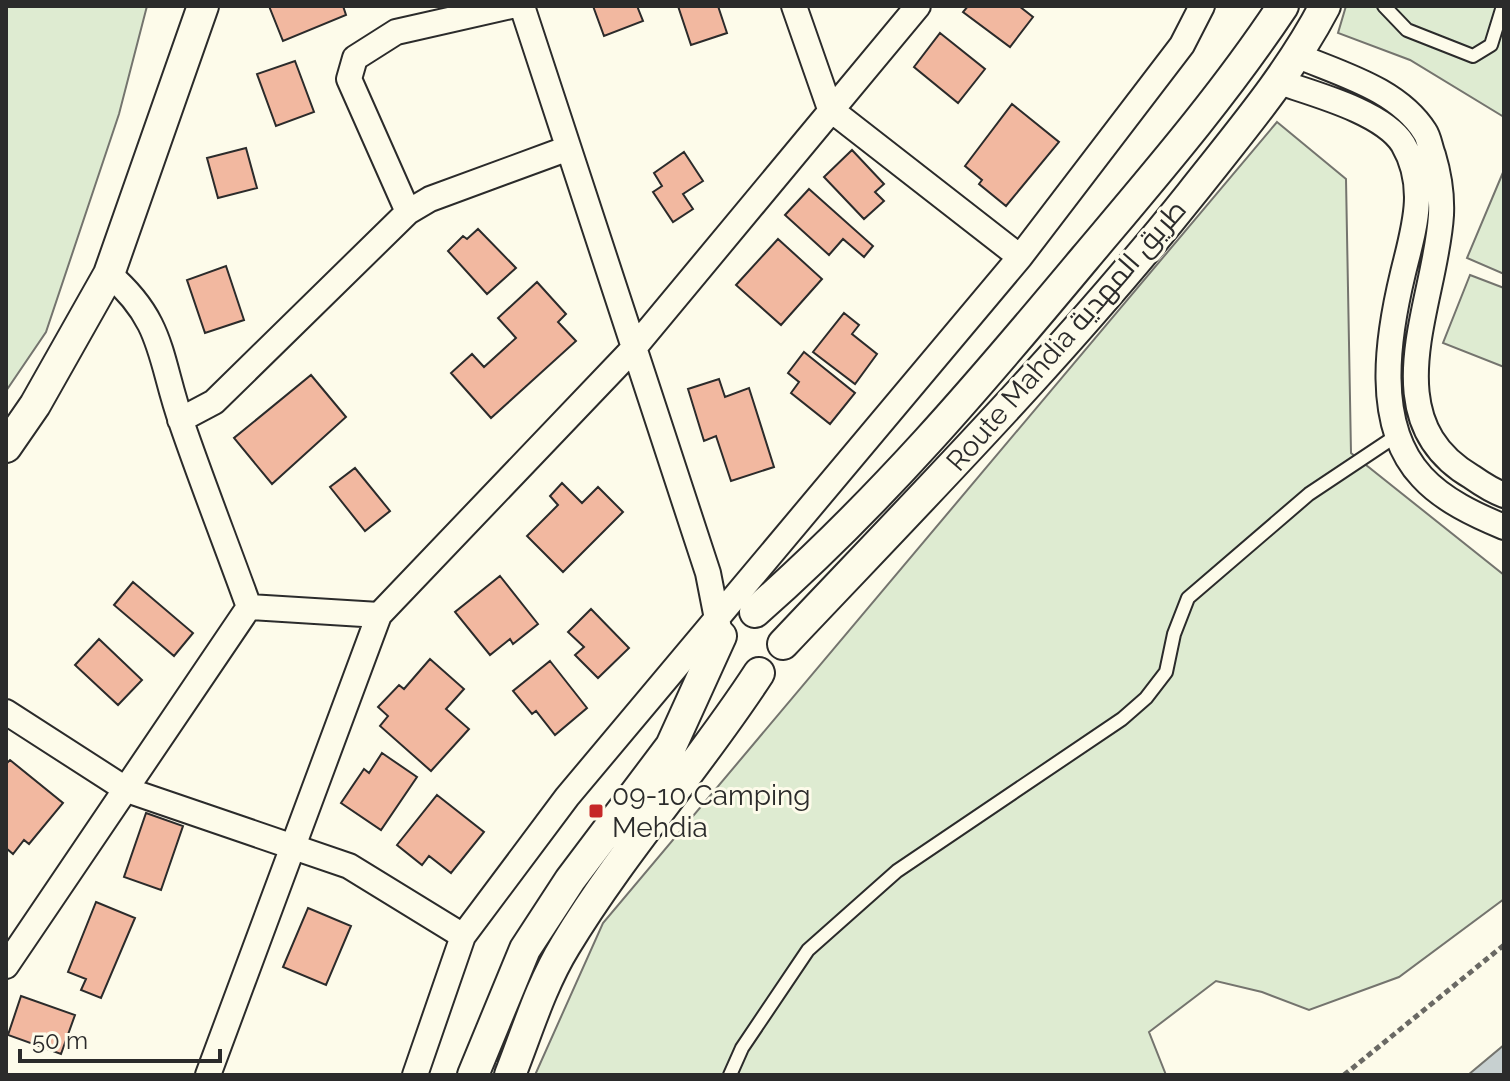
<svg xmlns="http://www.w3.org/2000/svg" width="1510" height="1081" viewBox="0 0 1510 1081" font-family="Raleway,Cairo,sans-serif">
<rect width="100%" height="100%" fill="#fdfbea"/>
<path fill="#deebd1" stroke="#74746e" stroke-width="2" d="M6 6H147L119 114 46 332 6 391Z
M1346 6H1504V117L1410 60 1338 33Z
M1277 122 1346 179 1351 453 1504 575V899L1399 977 1309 1010 1262 992 1216 981 1149 1032 1166 1075H535L603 923Z
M1504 170V274L1467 258Z
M1470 275 1504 288V367L1443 343Z"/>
<path fill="#c7d0d0" stroke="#74746e" stroke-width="2" d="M1504 1045V1075H1468Z"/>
<path fill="#f2b8a0" stroke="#2b2b2b" stroke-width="2" d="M269 6H343L346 15 283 41Z
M593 6H637L643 21 604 36Z
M678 6H718L727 33 691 45Z
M968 6H1019L1033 17 1010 47 963 12Z
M940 33 985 69 958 103 914 67Z
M295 61 314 112 276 126 257 74Z
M1012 104 1059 142 1006 206 979 184 982 180 965 166Z
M246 148 257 188 218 198 207 158Z
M852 150 884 184 875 192 884 201 864 219 824 177Z
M684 152 703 181 683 194 693 209 673 222 653 192 662 186 654 173Z
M809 189 873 246 864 257 843 239 829 255 785 215Z
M478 229 516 268 487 294 448 251 463 236 467 239Z
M778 239 822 279 781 325 736 285Z
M226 266 244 320 205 333 187 280Z
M537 282 566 314 558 322 576 341 491 418 451 373 472 354 484 367 516 338 498 318Z
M844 313 859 325 852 334 877 354 855 384 813 352Z
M804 352 855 393 830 424 791 393 799 382 788 373Z
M311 375 346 417 272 484 234 438Z
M719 379 725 397 749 388 774 467 731 481 716 436 704 441 688 389Z
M355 468 390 511 365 531 330 487Z
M562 483 582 503 598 487 623 512 563 572 527 536 558 505 550 496Z
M500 576 538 624 513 644 510 639 490 655 455 612Z
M133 582 193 633 174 656 114 605Z
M591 609 629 648 598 678 575 655 584 647 568 632Z
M99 639 142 680 118 705 75 665Z
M430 659 464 689 446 709 469 729 431 771 380 726 388 716 378 707 399 685 404 689Z
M550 661 587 708 555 735 536 711 532 714 513 691Z
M382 753 417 777 381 830 341 803 364 769 369 773Z
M10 760 63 803 29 844 24 840 13 854 6 848V764Z
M437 795 484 832 451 873 429 856 422 865 397 845Z
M146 813 183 826 161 890 124 877Z
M96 902 135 918 101 998 81 990 86 979 68 972Z
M308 908 351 926 326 985 283 967Z
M21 996 75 1015 61 1054 8 1035Z"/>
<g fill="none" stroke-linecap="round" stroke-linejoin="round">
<defs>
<path id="service" d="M1384 6 1407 30 1473 56 1491 45 1503 6
M730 1075 742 1048 808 950 897 871 1122 719 1146 698 1166 672 1174 634 1188 598 1309 494 1399 434"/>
<path id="minor" d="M522 6 708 573 719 629
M794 6 830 109 1020 257
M1296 55C1340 74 1398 89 1425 132 1429 138 1430 148 1433 155 1439 175 1442 194 1441 215 1436 303 1371 418 1472 477 1482 484 1493 491 1504 495
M1279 82C1314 94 1383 112 1403 144 1428 187 1414 228 1403 273 1388 335 1373 425 1422 477 1443 500 1475 515 1504 527
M408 212 349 79 355 58 396 32 511 6
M109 274C165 322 159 359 182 424 203 485 227 546 249 607L379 615 633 349 918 6
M180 420 214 402 408 212 430 199 566 149
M6 712 127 790 349 866 463 936
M6 966 249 607
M208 1075 379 615
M415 1075 463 936 567 797 1020 257 1182 45 1202 6"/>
<path id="tertiary" d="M6 447 35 405 109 274 203 6
M755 612C879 503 980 384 1085 258 1154 176 1224 95 1283 6
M783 644C922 497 1065 352 1191 194 1239 133 1289 75 1325 6
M473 1075 525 949 570 880 671 746 721 636
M510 1075C527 1032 541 985 565 946 623 850 698 767 759 673"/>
</defs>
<use href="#service" stroke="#2b2b2b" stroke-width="16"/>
<use href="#minor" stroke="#2b2b2b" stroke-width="28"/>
<use href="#tertiary" stroke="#2b2b2b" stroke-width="34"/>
<path stroke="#6a6964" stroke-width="5" stroke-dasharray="6 4" stroke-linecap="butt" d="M1344 1075 1504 945"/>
<use href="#service" stroke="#fdfbea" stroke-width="12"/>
<use href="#minor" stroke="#fdfbea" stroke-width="24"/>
<use href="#tertiary" stroke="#fdfbea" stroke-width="30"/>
</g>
<rect fill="#c62828" stroke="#fdfbea" stroke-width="3" x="588" y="803" width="16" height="16" rx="4"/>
<g text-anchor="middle" stroke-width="6" stroke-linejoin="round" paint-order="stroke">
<g font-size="28" fill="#2b2b2b" stroke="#fdfbea">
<text transform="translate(1066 335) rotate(-49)" y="10">Route Mahdia طريق المهدية</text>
</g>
<g font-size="28" fill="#2b2b2b" stroke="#fdfbea" text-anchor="start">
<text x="612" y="805">09-10 Camping<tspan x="612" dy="32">Mehdia</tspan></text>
</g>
</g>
<rect width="1510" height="1081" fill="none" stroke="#2b2b2b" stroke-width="16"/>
<path d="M20 1049v12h200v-12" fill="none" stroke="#2b2b2b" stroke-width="4"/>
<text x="32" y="1049" font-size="24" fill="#2b2b2b" stroke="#fdfbea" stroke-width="6" paint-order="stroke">50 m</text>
</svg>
